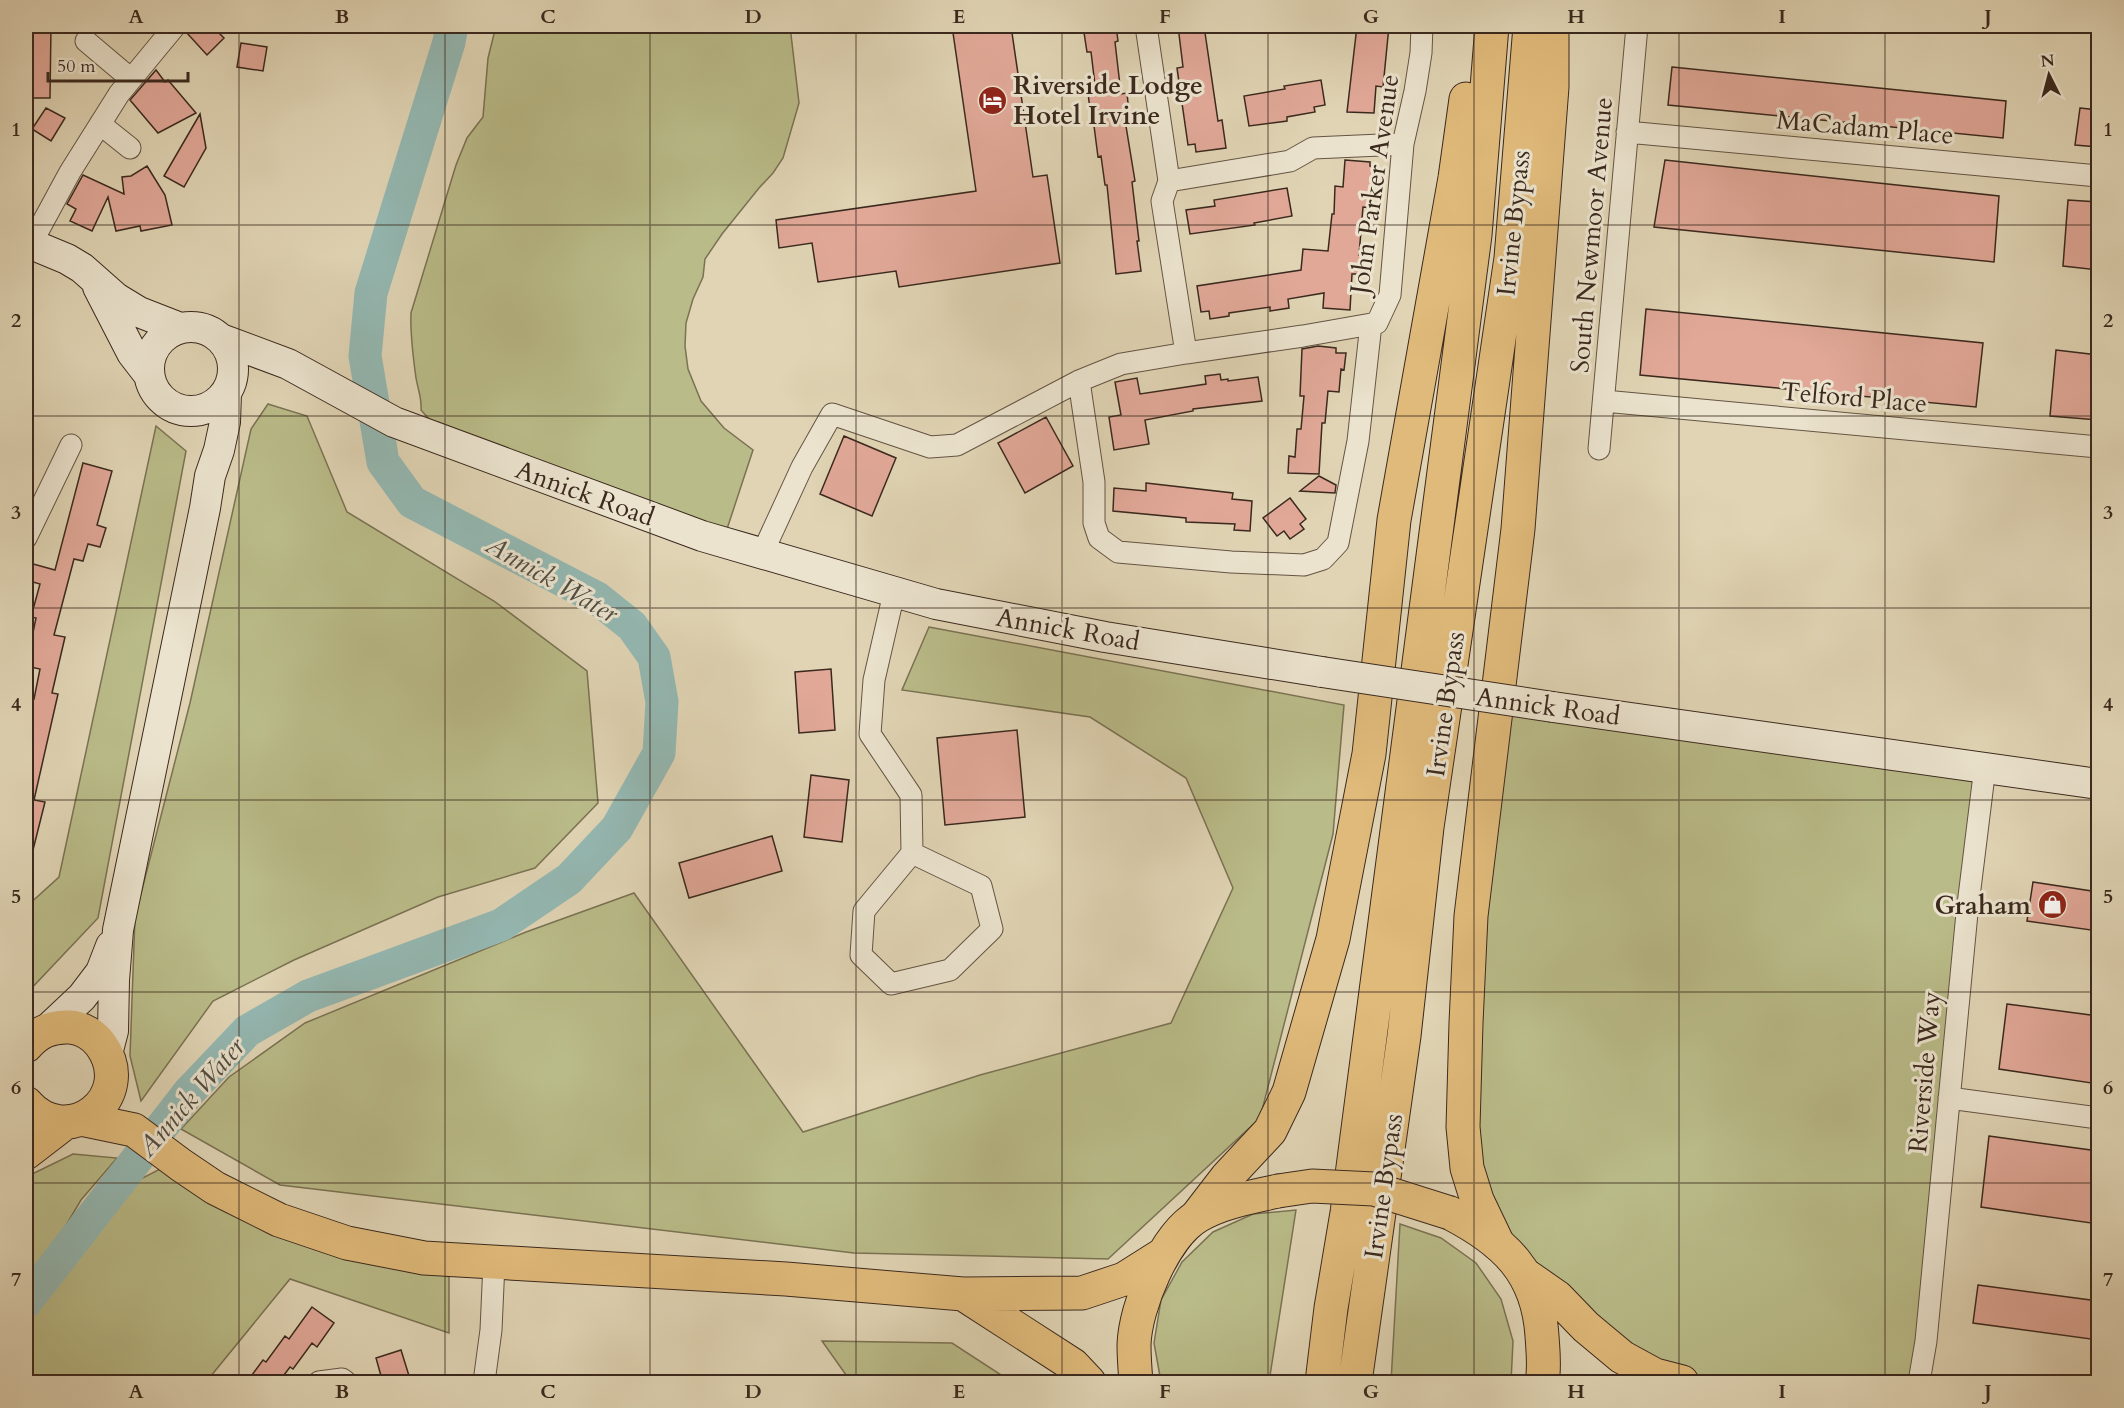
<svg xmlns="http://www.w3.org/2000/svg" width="2124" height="1408" viewBox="0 0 2124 1408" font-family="Cardo,serif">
<rect width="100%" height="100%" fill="#e0d4b4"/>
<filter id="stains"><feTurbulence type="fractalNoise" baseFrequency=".00333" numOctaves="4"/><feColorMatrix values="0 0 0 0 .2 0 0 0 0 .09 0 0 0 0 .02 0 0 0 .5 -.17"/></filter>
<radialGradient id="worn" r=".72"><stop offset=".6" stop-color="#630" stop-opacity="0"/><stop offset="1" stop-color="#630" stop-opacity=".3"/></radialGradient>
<path fill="#b9bb88" stroke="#7a7253" stroke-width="1.5" d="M496 26H790L799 103 783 158 773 173 759 188 722 234 705 259 703 277 693 299 686 323 685 346 688 369 701 401 724 428 753 450 726 532 429 419 421 410C422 398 418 390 416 378 413 356 410 335 411 313L456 165 467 138 483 117 488 58Z
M268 404 307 416 347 512 494 601 587 671 598 803 535 868 438 897 294 960 213 1001 141 1101 130 1056 135 917 190 703 251 429Z
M156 426 186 451 98 918 26 994V907L59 877Z
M929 627 1344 705 1333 834 1260 1118 1108 1259 854 1253 280 1185 181 1129 229 1077 305 1023 526 932 634 893 803 1132 980 1075 1171 1023 1233 888 1186 778 1090 717 902 690Z
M1499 699 1985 767 1913 1382H1700L1655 1375 1486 1218 1465 1153Z
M73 1154 117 1158 81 1200 53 1247 26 1283V1177Z
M162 1168 449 1277V1333L290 1279 206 1382H26V1302L113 1193Z
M1296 1210 1269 1382H1161L1154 1343 1161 1300 1182 1262 1213 1232 1253 1214Z
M1400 1224 1441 1238 1476 1263 1501 1299 1513 1341 1511 1382H1391Z
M822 1341 952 1343 1012 1382H851Z"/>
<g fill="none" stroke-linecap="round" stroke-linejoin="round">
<path stroke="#94b8b2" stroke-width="33" d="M26 1302 189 1092 247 1031 308 996 501 925 569 879 617 828 659 753 662 702 654 657 632 626 597 598 412 502 383 462 365 356 371 293 449 42 452 26"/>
</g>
<path fill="#e1a898" stroke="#3b291e" stroke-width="1.5" d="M27 26H51L50 98H28Z
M187 26H212L224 38 207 55 186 32Z
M952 26H1011L1033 177 1047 175 1060 263 899 287 896 271 818 282 812 243 779 248 776 220 976 191Z
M1083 26H1116L1118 41 1115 42 1121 94 1127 93 1129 113 1124 114 1135 181 1132 182 1139 241H1137L1141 271 1116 274 1107 185H1105L1101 156 1098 157 1093 118H1091L1088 93H1096L1091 52H1087Z
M1178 26H1204L1218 121 1222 120 1226 148 1196 152 1195 144 1188 145 1177 68 1183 67Z
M1357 26H1389L1383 87 1376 86 1374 113 1347 112Z
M241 43 267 47 263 71 237 67Z
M1672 67 2006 101 2003 138 1668 105Z
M156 70 165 82 168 80 196 113 158 133 130 100Z
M1321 80 1325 105 1314 107 1315 112 1287 117V121L1249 126 1244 96 1285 89 1284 86Z
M46 108 65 118 51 141 32 129Z
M2080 108 2098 110V147L2075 145Z
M200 114 206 148 184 187 164 176Z
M1345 160 1370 162V166L1378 167 1377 183H1374L1372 208 1363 207 1359 255H1364L1362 274H1352L1350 310 1323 308 1324 293 1288 299 1289 308 1270 311V307L1229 313V316L1210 319 1209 311 1201 312 1197 286 1301 270 1303 249 1328 251 1332 214H1334L1335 186 1343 187Z
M1665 160 1999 196 1994 262 1654 227Z
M147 166 165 195 172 225 141 231 140 226 116 231 108 197 92 231 70 221 76 209 67 204 83 175 124 194 122 177 131 176Z
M1287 188 1292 216 1254 223 1255 225 1190 234 1186 210 1215 206 1214 200Z
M2068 200 2098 202V270L2063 266Z
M1646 309 1983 343 1976 407 1640 375Z
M1318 346 1336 348V353H1346L1344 370 1341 369 1339 392 1328 391 1325 423H1322L1319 474 1288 473 1289 456 1295 457 1297 429H1301L1304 396H1300L1302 349Z
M2056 350 2098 355V420L2050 416Z
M1220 374 1221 380 1228 379V381L1258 377 1262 401 1193 409V411L1145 420 1149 444 1114 450 1109 417 1121 415 1115 382 1137 378 1140 394 1206 384 1205 376Z
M1046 417 1073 466 1025 493 998 443Z
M844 436 896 458 872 516 820 494Z
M83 463 112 471 97 525 106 528 100 547 88 544 83 561 74 559 54 635 65 637 52 693 58 694 34 800 45 802 31 858H26V697L34 699 40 669 26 666 36 618 31 617 40 584 26 580V562L55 570Z
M1319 476 1336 485 1335 493 1300 491Z
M1146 483 1233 493 1232 499 1252 501 1250 531 1234 530 1235 524 1186 522V518L1113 511 1114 488 1146 491Z
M1290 498 1306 519 1300 524 1304 529 1290 539 1284 531 1277 536 1263 518Z
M831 669 835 730 799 733 795 672Z
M1017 730 1025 817 945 825 937 738Z
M811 775 849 780 842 842 804 837Z
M772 836 782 871 689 898 679 863Z
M2033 882 2098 892V931L2027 921Z
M2007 1004 2098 1016V1084L1999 1069Z
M1989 1136 2098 1151V1224L1981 1207Z
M1978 1285 2098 1301V1340L1973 1323Z
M312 1307 334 1323 317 1347 312 1343 293 1369 290 1367 278 1383H246L263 1360 266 1362 285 1336 289 1339Z
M401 1350 410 1379 398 1383H383L376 1358Z"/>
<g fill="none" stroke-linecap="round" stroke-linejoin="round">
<defs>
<path id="minor" d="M86 41 131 79
M100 124 130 148
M1627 132 2098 176
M1169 181 1290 161 1313 148 1403 144
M31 244 70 172 119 94 175 26
M1186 353 1303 336 1377 323 1390 295 1403 144 1415 91 1421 53 1422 26
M1079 381 1094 482V523L1099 538 1118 552 1231 562 1304 565 1323 559 1338 543 1358 441 1371 324
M1604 401 2098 447
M1599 449 1637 26
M26 538 71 445
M762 554 802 467 832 414 930 447 957 445 1079 381 1121 364 1186 353 1162 201 1169 181 1146 26
M894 593 874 680 870 734 911 795 912 853 864 911 861 955 891 984 950 970 992 929 981 886 912 853
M1949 1098 2098 1118
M319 1382 342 1379 346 1382
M484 1382 491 1330 494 1263
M1919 1382 1926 1341 1967 913 1985 767"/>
<path id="secondary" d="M26 242 67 259 82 268 116 298 139 312 180 328
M98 287 132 353 149 375
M149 369a42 42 0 1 1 84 0a42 42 0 1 1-84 0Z
M221 339 288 364 394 422 702 536 936 604 1105 637 1322 672
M1553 707 2098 784
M48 1029 82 997 101 972 111 946
M107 1054 113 1031 114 980 118 930 205 508 210 476 219 450 225 422 226 393"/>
<path id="primary" d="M26 1046C38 1032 51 1026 70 1027 82 1028 94 1035 101 1045 138 1097 68 1152 26 1103
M81 1119 134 1130 181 1165 215 1188 279 1220 347 1243 424 1258 786 1279 963 1294 1082 1293 1124 1279 1162 1255
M26 1153 65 1123
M1450 1213C1504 1241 1538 1272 1542 1336 1543 1352 1545 1367 1542 1382
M1524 1274 1557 1297 1586 1327 1622 1357 1655 1375 1682 1382
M963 1294 1073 1365 1089 1382
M1136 1382C1135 1370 1134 1358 1134 1345 1135 1307 1164 1236 1198 1216 1221 1202 1252 1197 1278 1191"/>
<path id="trunk" d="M1197 1216 1227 1177 1270 1131 1289 1092 1333 939 1369 754 1394 520 1455 178 1466 99
M1498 1244 1477 1200 1467 1168 1463 1127 1466 1023 1471 916 1518 529 1552 87V26
M1322 1382 1331 1308 1347 1213 1475 235 1492 26
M1355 1382 1404 1036 1427 827 1511 258 1530 26"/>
</defs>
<use href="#minor" stroke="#645444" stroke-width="23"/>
<use href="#secondary" stroke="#3b291e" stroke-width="32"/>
<use href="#primary" stroke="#3b291e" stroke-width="35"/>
<use href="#trunk" stroke="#3b291e" stroke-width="35"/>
<use href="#minor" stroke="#ebe3ce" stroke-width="21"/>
<use href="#secondary" stroke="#ebe3ce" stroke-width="30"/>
<use href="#primary" stroke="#e0ba7a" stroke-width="33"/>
<use href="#trunk" stroke="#e0ba7a" stroke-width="33"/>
<defs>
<path id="secondary-bridge" d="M1322 672 1553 707"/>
<path id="primary-bridge" d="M1278 1191 1312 1186 1374 1189 1450 1213"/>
</defs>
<use href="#secondary-bridge" stroke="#3b291e" stroke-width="32" stroke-linecap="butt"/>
<use href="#primary-bridge" stroke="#3b291e" stroke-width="35" stroke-linecap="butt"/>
<use href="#secondary-bridge" stroke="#ebe3ce" stroke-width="30"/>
<use href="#primary-bridge" stroke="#e0ba7a" stroke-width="33"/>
</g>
<path fill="none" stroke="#3b291e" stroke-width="1.5" stroke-opacity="0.55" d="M239 26V1382M445 26V1382M650 26V1382M856 26V1382M1062 26V1382M1268 26V1382M1474 26V1382M1679 26V1382M1885 26V1382M26 225H2098M26 416H2098M26 608H2098M26 800H2098M26 992H2098M26 1183H2098"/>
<defs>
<symbol id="hotel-disc" viewBox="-11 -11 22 22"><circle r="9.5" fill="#8f2418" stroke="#ebe3ce"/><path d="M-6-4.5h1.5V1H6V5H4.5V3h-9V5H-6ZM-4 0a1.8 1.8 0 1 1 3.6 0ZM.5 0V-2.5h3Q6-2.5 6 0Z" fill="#fff"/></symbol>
<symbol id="shop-disc" viewBox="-11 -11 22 22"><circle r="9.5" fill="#8f2418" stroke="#ebe3ce"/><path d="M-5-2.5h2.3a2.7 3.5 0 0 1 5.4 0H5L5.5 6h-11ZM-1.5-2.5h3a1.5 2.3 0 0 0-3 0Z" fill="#fff"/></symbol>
</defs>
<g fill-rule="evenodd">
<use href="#hotel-disc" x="976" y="84" width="33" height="33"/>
<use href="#shop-disc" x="2036" y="888" width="33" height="33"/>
</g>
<g text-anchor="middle" stroke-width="6" stroke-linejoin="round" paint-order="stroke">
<g font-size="26" font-weight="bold" fill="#3b291e" stroke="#ebe3ce" text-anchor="start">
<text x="1013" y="94">Riverside Lodge<tspan x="1013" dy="30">Hotel Irvine</tspan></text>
<text x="2031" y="914" text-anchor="end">Graham</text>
</g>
<g font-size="26" fill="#3b291e" stroke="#ebe3ce">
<text transform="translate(1865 127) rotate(5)" y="9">MaCadam Place</text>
<text transform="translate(1374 184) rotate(-82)" y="9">John Parker Avenue</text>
<text transform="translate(1513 223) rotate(-84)" y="9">Irvine Bypass</text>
<text transform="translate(1591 235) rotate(-85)" y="9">South Newmoor Avenue</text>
<text transform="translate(1854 397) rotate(5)" y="9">Telford Place</text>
<text transform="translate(585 493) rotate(20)" y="9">Annick Road</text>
<text transform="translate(1068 629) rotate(10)" y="9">Annick Road</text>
<text transform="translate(1445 704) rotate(-82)" y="9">Irvine Bypass</text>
<text transform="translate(1548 706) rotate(8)" y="9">Annick Road</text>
<text transform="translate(1924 1072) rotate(-85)" y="9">Riverside Way</text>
<text transform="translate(1383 1186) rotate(-82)" y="9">Irvine Bypass</text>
</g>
<g font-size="27" font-style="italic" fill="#514d43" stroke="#ebe3ce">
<text transform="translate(552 579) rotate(30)" y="9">Annick Water</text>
<text transform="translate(191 1097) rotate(-49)" y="9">Annick Water</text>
</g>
</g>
<rect width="2124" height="1408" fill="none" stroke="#e0d4b4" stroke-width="66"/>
<g transform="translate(2049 75) rotate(354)" stroke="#ebe3ce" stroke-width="4.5" paint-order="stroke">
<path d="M0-4.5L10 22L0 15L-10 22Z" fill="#3b291e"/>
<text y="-9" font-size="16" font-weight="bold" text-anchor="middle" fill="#3b291e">N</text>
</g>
<path d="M48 72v9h140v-9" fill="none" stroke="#3b291e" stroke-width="3"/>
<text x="57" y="72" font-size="18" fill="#3b291e" stroke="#ebe3ce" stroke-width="4.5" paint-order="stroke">50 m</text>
<rect x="33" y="33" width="2058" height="1342" fill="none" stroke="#3b291e" stroke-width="2"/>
<g font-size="20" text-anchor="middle" font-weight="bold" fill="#3b291e">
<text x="136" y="23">A</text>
<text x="342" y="23">B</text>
<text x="548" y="23">C</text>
<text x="753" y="23">D</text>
<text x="959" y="23">E</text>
<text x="1165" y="23">F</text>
<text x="1371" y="23">G</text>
<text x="1576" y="23">H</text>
<text x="1782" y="23">I</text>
<text x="1988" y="23">J</text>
<text x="16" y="136">1</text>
<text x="2108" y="136">1</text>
<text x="16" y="327">2</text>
<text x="2108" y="327">2</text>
<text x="16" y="519">3</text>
<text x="2108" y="519">3</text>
<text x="16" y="711">4</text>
<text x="2108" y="711">4</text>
<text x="16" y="903">5</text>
<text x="2108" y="903">5</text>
<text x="16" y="1094">6</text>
<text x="2108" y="1094">6</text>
<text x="16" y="1286">7</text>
<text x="2108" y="1286">7</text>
<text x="136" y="1398">A</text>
<text x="342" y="1398">B</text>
<text x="548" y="1398">C</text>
<text x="753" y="1398">D</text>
<text x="959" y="1398">E</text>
<text x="1165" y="1398">F</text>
<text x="1371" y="1398">G</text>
<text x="1576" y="1398">H</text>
<text x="1782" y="1398">I</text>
<text x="1988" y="1398">J</text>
</g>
<rect width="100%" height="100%" filter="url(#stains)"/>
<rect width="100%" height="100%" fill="url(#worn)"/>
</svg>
